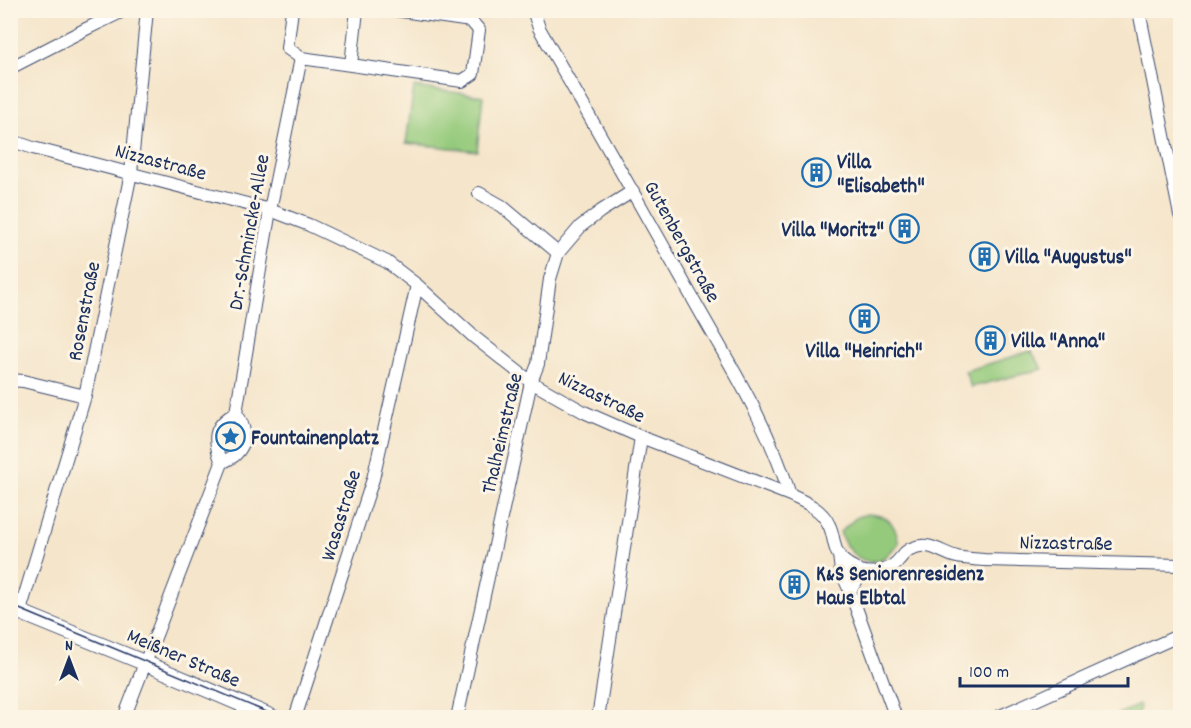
<svg xmlns="http://www.w3.org/2000/svg" width="1191" height="728" viewBox="0 0 1191 728" font-family="Dekko,sans-serif">
<rect width="100%" height="100%" fill="#fcf5e5"/>
<filter id="ink" filterUnits="userSpaceOnUse"><feTurbulence type="fractalNoise" baseFrequency=".0167" numOctaves="2"/><feDisplacementMap in="SourceGraphic" scale="12" xChannelSelector="R" yChannelSelector="G"/><feConvolveMatrix kernelMatrix="1 2 1 2 8 2 1 2 1" color-interpolation-filters="sRGB"/></filter>
<filter id="wash" filterUnits="userSpaceOnUse"><feTurbulence type="fractalNoise" baseFrequency=".008" numOctaves="4" result="noise"/><feDisplacementMap in="SourceGraphic" scale="24" xChannelSelector="R" yChannelSelector="G"/><feGaussianBlur stdDeviation="1.35" result="paint"/><feColorMatrix in="noise" values="0 0 0 0 0 0 0 0 0 0 0 0 0 0 0 0 0 1.4 0 .05"/><feComposite in="paint" operator="in"/></filter>
<g filter="url(#wash)">
<rect width="100%" height="100%" fill="#f5e5ca"/>
<path fill="#95ca7b" stroke="#587c6c" stroke-width="1.5" d="M414 87 483 96 477 151 406 143Z
M1031 351 1043 369 971 387 965 371Z
M236 420C238 433 239 442 230 452H226L223 450 221 435 229 422Z
M867 514C878 515 889 516 894 528 897 532 897 538 899 543 895 547 890 553 885 557 864 570 846 551 840 532L857 517Z
M1139 705 1140 708 1135 717H1120L1118 714Z"/>
</g>
<g filter="url(#ink)">
<g fill="none" stroke-linecap="round" stroke-linejoin="round">
<defs>
<path id="minor" d="M292 10 287 48 301 58 351 65 357 10
M533 10 539 28C592 120 645 213 697 306 731 366 770 429 790 495
M1139 11 1180 215
M351 65 462 81 473 74 479 30 471 21 395 10
M10 68 86 29 125 10
M10 140 33 148 270 210 309 225 387 262 417 285 474 337 531 382 584 412 641 437 790 495C805 502 822 509 829 525 834 534 833 547 839 556 842 560 849 565 853 567 865 576 885 573 896 563 902 557 905 550 913 548 930 541 941 553 957 557 965 559 976 559 984 560L1180 565
M479 193 502 206 558 253
M10 380 23 381 85 396
M236 413 270 210 301 58
M236 413C245 426 249 442 235 455 232 458 226 460 222 463 213 440 212 426 236 413Z
M839 555 841 571 850 591
M862 572 850 591 896 718
M20 611 85 396 131 173 147 10
M124 718 222 463
M295 718 373 479 417 285
M457 718 531 382 538 364 550 279 558 253 581 226 601 211 633 191
M598 718 641 437
M996 718 1180 635"/>
<path id="major" d="M10 608 145 663 274 718"/>
</defs>
<use href="#minor" stroke="#3c4a6e" stroke-width="14"/>
<use href="#major" stroke="#3c4a6e" stroke-width="17"/>
<use href="#minor" stroke="#fff" stroke-width="12"/>
<use href="#major" stroke="#fff" stroke-width="15"/>
<path stroke="#1b2f5e" stroke-width="1.5" d="M10 605 281 718"/>
</g>
</g>
<defs>
<symbol id="building-ring" viewBox="-11 -11 22 22"><circle r="9.5" fill="#fcf5e5" stroke="#1f6fb2" stroke-width="1.5"/><path d="M-4-6H4V6H1V3H-1V6H-4ZM-2.5-4.3h1.7v1.8h-1.7ZM.8-4.3h1.7v1.8H.8ZM-2.5-1h1.7V.8h-1.7ZM.8-1h1.7V.8H.8Z" fill="#1f6fb2"/></symbol>
<symbol id="sight-ring" viewBox="-11 -11 22 22"><circle r="9.5" fill="#fcf5e5" stroke="#1f6fb2" stroke-width="1.5"/><path d="M0-6L1.8-2.2L6-1.7L2.9 1.2L3.7 5.4L0 3.3L-3.7 5.4L-2.9 1.2L-6-1.7L-1.8-2.2Z" fill="#1f6fb2"/></symbol>
</defs>
<g fill-rule="evenodd">
<use href="#building-ring" x="800" y="156" width="33" height="33"/>
<use href="#building-ring" x="888" y="212" width="33" height="33"/>
<use href="#building-ring" x="968" y="240" width="33" height="33"/>
<use href="#building-ring" x="848" y="302" width="33" height="33"/>
<use href="#building-ring" x="974" y="324" width="33" height="33"/>
<use href="#sight-ring" x="214" y="420" width="33" height="33"/>
<use href="#building-ring" x="778" y="568" width="33" height="33"/>
</g>
<g text-anchor="middle" stroke-width="6" stroke-linejoin="round" paint-order="stroke">
<g font-size="21" fill="#1b2f5e" stroke="#fcf5e5">
<text transform="translate(161 161) rotate(15)" y="7">Nizzastraße</text>
<text transform="translate(248 232) rotate(-80)" y="7">Dr.-Schmincke-Allee</text>
<text transform="translate(683 241) rotate(61)" y="7">Gutenbergstraße</text>
<text transform="translate(83 311) rotate(-79)" y="7">Rosenstraße</text>
<text transform="translate(602 396) rotate(26)" y="7">Nizzastraße</text>
<text transform="translate(501 433) rotate(-77)" y="7">Thalheimstraße</text>
<text transform="translate(340 515) rotate(-73)" y="7">Wasastraße</text>
<text transform="translate(1066 542) rotate(1)" y="7">Nizzastraße</text>
<text transform="translate(184 657) rotate(23)" y="7">Meißner Straße</text>
</g>
<g font-size="21" font-weight="bold" fill="#1b2f5e" stroke="#fcf5e5" text-anchor="start">
<text x="837" y="168">Villa<tspan x="837" dy="24">"Elisabeth"</tspan></text>
<text x="884" y="236" text-anchor="end">Villa "Moritz"</text>
<text x="1005" y="263">Villa "Augustus"</text>
<text x="1011" y="347">Villa "Anna"</text>
<text x="864" y="357" text-anchor="middle">Villa "Heinrich"</text>
<text x="251" y="444">Fountainenplatz</text>
<text x="816" y="580">K&amp;S Seniorenresidenz<tspan x="816" dy="24">Haus Elbtal</tspan></text>
</g>
</g>
<rect width="1191" height="728" fill="none" stroke="#fcf5e5" stroke-width="36"/>
<g transform="translate(69 659)" stroke="#fcf5e5" stroke-width="4.5" paint-order="stroke">
<path d="M0-4.5L10 22L0 15L-10 22Z" fill="#1b2f5e"/>
<text y="-9" font-size="16" font-weight="bold" text-anchor="middle" fill="#1b2f5e">N</text>
</g>
<path d="M960 677v9h168v-9" fill="none" stroke="#1b2f5e" stroke-width="3"/>
<text x="969" y="677" font-size="18" fill="#1b2f5e" stroke="#fcf5e5" stroke-width="4.5" paint-order="stroke">100 m</text>
</svg>
